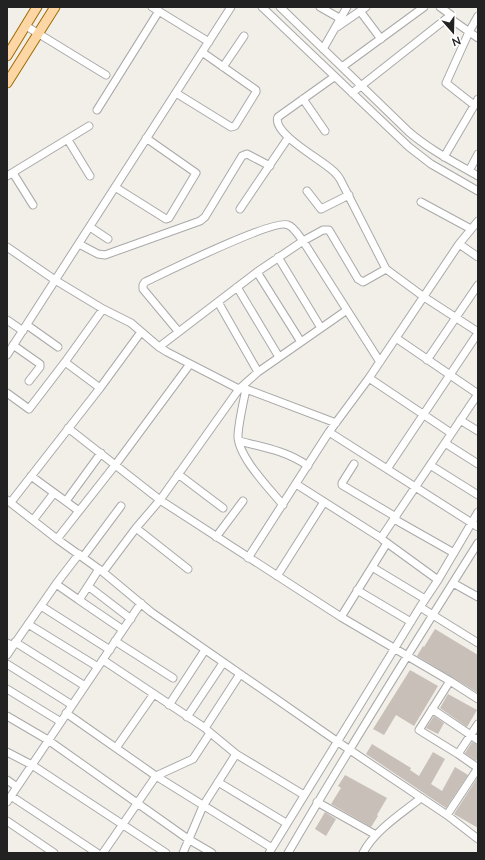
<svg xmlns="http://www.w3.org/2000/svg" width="485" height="860" viewBox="0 0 485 860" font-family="Lato,sans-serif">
<rect width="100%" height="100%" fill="#f2efe9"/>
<path fill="#c7bfb8" d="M435 629 478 655V693L417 656 423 646 424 647Z
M410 670 438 686 414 726 396 715 384 735 373 729Z
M448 694 477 710 467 727 440 708Z
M434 716 444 723 438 734 426 728Z
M472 742 478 745V758L476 761 465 753Z
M372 744 411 768 410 770 419 776 433 752 445 759 431 784 442 791 455 767 468 775 446 808 366 754Z
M345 775 387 798 377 815 378 816 371 827 331 804 341 788 338 786Z
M478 777V828L454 814Z
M325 812 336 819 326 836 315 829Z"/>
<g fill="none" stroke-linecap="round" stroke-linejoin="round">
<defs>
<path id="minor" d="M152 7 209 42
M262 7 409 147 431 164 478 191
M280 7 409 132C430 150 454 162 478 176
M320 7 341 19
M360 11 381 39
M448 17 478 38
M26 26 106 75
M337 27 366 7
M323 49 347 7
M223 67 244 36
M342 67 424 7
M334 77 278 117C271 133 322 160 332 170 335 172 338 176 340 179L386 269 424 297 478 332
M176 93 231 127 235 126 256 92V90L202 52
M352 93 451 15 440 7
M303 99 325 131
M474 105 446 83 469 32 478 16
M97 110 159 11
M68 140 90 176
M444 157 478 99
M469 171 478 154
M13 173 33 205
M7 176 89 126
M115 187 166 219 169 218 196 173 146 138
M307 191 321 209 349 195
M421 202 471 229
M240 209 288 138
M90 227 108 239
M79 244 98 254 105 255 200 221 205 217 242 156 247 154 270 166
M459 244 478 257
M7 247 55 280 103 309 131 323 159 347 167 352 239 389H246L336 423
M278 257 321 328
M257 272 301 342
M237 287 279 357
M218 302 258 372
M7 320 23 331
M27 325 58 347
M178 331 143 289V285L145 282C164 273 275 218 288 225 294 227 299 236 303 241L323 230H329L358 279 363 282 386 269
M396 338 478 394
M13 345 40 364V367L29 381
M159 347 257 272 303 241 380 362
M7 355 231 7
M427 360 478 285
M65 362 103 309
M369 378 451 433
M246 389C243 404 239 420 238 435 237 456 270 489 283 505
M7 393 29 409 65 362 100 388
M460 420 478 431
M68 428 160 500 341 617 450 681 478 699
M329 432 478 527
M239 441C263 447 287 451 308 466
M445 443 478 464
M354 464 342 483V485L396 517
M430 465 478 495
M387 469 478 333
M178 474 223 508
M31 476 79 511
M296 484 381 538 478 394
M7 500 57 539 103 572 151 612 338 742 447 815 478 839
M66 501 101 453
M11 502 100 388 141 332
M34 519 54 493
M394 519 454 553
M136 528 188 569
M216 537 243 501
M57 539 116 464 190 364
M383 540 438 580
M79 554 56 584 79 600 99 569
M83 557 121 506
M248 558 329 432 369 378 459 244 478 221
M372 567 425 599
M103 572 136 528 160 500 239 389 258 372 347 310
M277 576 324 502
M453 583 478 597
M88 586 131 619
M357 590 411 622
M79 600 123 630
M41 606 110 650
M420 607 478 643
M341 617 387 543
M28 624 98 667
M115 641 173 678
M15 642 85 686
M7 643 13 646 7 655
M13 646 56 584
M103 660 205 728 240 674
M7 664 72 705
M450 681 419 730 458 754 478 724
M7 689 61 722
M169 705 205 650
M432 709 478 740
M66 713 156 776 272 848
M7 716 48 740 188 839 212 853
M187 717 223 663
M116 748 153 695
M7 752 32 765 166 853
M236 754 304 795
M458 754 478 768
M7 780 17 787
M218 782 286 823
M11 796 97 853
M7 802 141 603
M317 802 376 835
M447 815 478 768
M7 821 54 853
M103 853 156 776 193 759 210 733
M183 853 203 806 236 754 207 730
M269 853 420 607 438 580 478 512
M288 853C349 748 413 646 478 543
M363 853C374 831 402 813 421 798"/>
<path id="major" d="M7 56 37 7
M7 83 55 7"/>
</defs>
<use href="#minor" stroke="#a9a9a9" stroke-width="9"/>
<use href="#major" stroke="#a06b00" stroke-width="11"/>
<use href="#minor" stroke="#fff" stroke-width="7"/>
<use href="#major" stroke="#fcd6a4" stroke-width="9"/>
</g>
<rect width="485" height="860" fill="none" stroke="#222222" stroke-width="16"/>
<g transform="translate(453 32) rotate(160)" stroke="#ffffff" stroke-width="3" paint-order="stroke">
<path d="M0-3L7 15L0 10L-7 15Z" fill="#222222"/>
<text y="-6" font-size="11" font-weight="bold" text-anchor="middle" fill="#222222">N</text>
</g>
</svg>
